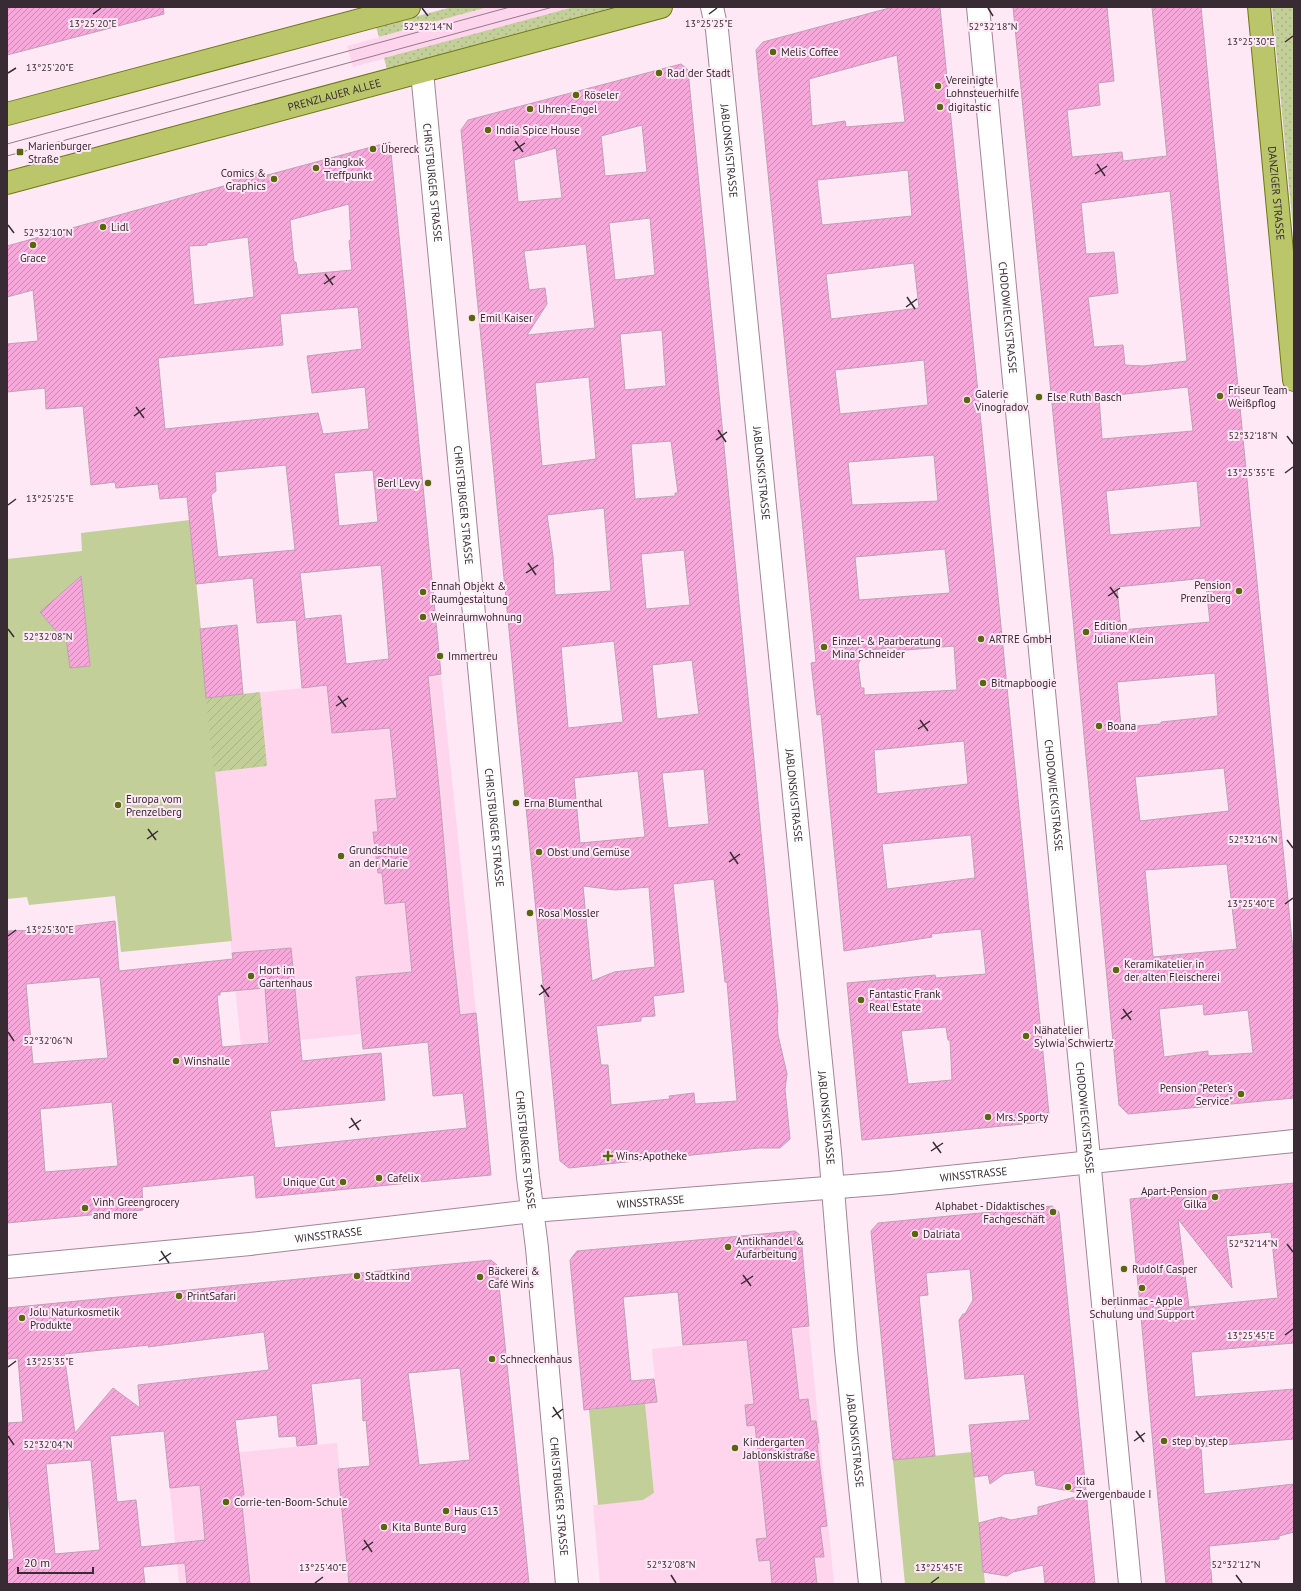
<svg xmlns="http://www.w3.org/2000/svg" width="1301" height="1591" viewBox="0 0 1301 1591" font-family="'PT Sans',sans-serif">
<defs>
<pattern id="grass-dots" width="8" height="8" patternUnits="userSpaceOnUse"><rect width="8" height="8" fill="#c3cf99"/><path d="M2 2h.1M6 6h.1" fill="none" stroke="#a8b284" stroke-width="1.8" stroke-linecap="round"/></pattern>
<pattern id="garden-furrows" width="10" height="10" patternUnits="userSpaceOnUse"><rect width="10" height="10" fill="#c3cf99"/><path d="M-1 1l2-2M0 10L10 0M9 11l2-2" fill="none" stroke="#a8b284"/></pattern>
<pattern id="building-hatch" width="6" height="6" patternUnits="userSpaceOnUse"><rect width="6" height="6" fill="#f7a8da"/><path d="M-1 1l2-2M0 6l6-6M5 7l2-2" fill="none" stroke="#c989b1"/></pattern>
</defs>
<rect width="100%" height="100%" fill="#fee8f5"/>
<path fill="#ffd5ee" d="M488 7H574L353 67 347 46Z
M441 674 476 1013 378 1023 379 1032 241 1046 206 698Z
M809 1327 834 1584H600L593 1505 643 1500 654 1493 645 1403 657 1402 652 1349 718 1342V1336Z
M337 1443 348 1567 446 1584H179L167 1459Z"/>
<path fill="url(#grass-dots)" d="M452 7H488L379 37 376 27Z
M574 7H615L387 69 384 58Z
M1272 7H1294V239Z"/>
<path fill="#c3cf99" d="M190 520 232 941 121 952 115 896 29 905 27 897 7 899V559L82 551 81 533Z
M645 1403 654 1493 643 1500 598 1505 589 1410Z
M972 1452 985 1584H905L893 1460Z"/>
<path fill="url(#garden-furrows)" d="M260 692 267 766 214 772 206 698Z"/>
<path fill="url(#building-hatch)" stroke="#c1a0b4" fill-rule="evenodd" d="M7 7H163L164 14 7 55Z
M893 7H940L1049 1114 1043 1122 862 1140 847 983 935 975 936 978 986 974 981 929 931 934 932 937 844 951 821 714 817 715 811 663 816 662 756 50 763 42ZM897 55 905 122 846 127 845 121 812 126 809 79ZM908 170 912 216 822 225 817 180ZM914 263 919 308 831 319 826 274ZM924 360 928 405 840 414 835 370ZM934 455 938 501 852 505 848 462ZM945 549 950 593 859 600 855 557ZM954 646 957 690 864 695V688H861L858 664 862 657 861 653H864L866 650 893 648 894 651ZM964 741 968 784 877 794 874 750ZM971 835 975 878 887 889 882 844ZM946 1027 948 1040H950L952 1080 908 1084 901 1031Z
M1013 7H1107L1114 81 1098 83 1100 105 1067 110 1072 157 1122 152 1123 161 1167 156 1152 7H1201L1294 962V1098L1128 1114 1119 1105 1068 566ZM1170 191 1187 361 1143 366 1125 365 1123 345 1094 347 1088 297 1118 293 1114 252 1086 254 1081 203ZM1188 387 1193 431 1102 439 1099 397ZM1197 481 1201 527 1110 535 1106 491ZM1205 578 1210 622 1121 630 1117 587ZM1215 673 1218 716 1161 722V724L1121 727 1117 682ZM1224 768 1229 811 1140 821 1135 777ZM1227 864 1237 949 1153 957 1145 870ZM1203 1004 1204 1015 1248 1010 1253 1053 1208 1056V1051L1164 1057 1159 1009Z
M681 64 688 70 778 1011 777 1021 778 1035 787 1074 785 1089 790 1139 780 1148H759L569 1168 560 1161 461 130 468 120ZM642 125 647 172 605 176 601 136ZM556 148 562 198 518 202 514 160ZM650 218 655 275 615 280 609 223ZM586 244 595 328 527 335 547 304 545 288 529 290 524 251ZM662 330 666 386 625 390 620 334ZM589 377 596 459 542 466 535 383ZM671 441 678 493H675V496L635 499 631 444ZM604 508 611 591 555 595 553 556 547 515ZM684 550 690 605 646 609 641 554ZM614 641 623 722 568 728 561 647ZM692 660 699 714 657 719 652 665ZM704 769 709 824 668 828 662 773ZM638 771 645 837 580 843 574 778ZM714 879 725 982H727L737 1101 695 1104 694 1093 669 1096 670 1099 611 1105 608 1065H601L596 1026 641 1021V1017L655 1016 653 996 684 992 673 884ZM583 886 615 890 649 887 655 967 614 972 592 981Z
M390 142 441 674 428 676 440 798 453 951 460 1015 476 1013 491 1175 256 1198 254 1175 142 1187 143 1210 7 1223V931L44 930 115 921 119 971 233 959 232 953 291 948 302 1061 381 1053 385 1100 270 1111 275 1148 467 1128 463 1093 433 1096 428 1042 363 1049 356 977 412 972 405 902 385 904 382 873H378L373 832H378L375 800 397 798 390 728 332 733 327 685 302 688 296 620 257 623 253 578 196 584 187 497 160 499 158 484 116 488 115 482 91 485 83 406 46 409 45 388 7 392V344L38 341 33 290 7 297V246L231 184 229 181 263 171 264 176ZM349 204 351 239 349 241 352 270 298 275 296 262H294L290 220ZM248 237 254 297 194 305 189 246 207 245V243ZM358 307 362 349 307 356 312 393 365 387 369 429 323 434 318 413 165 429 158 358 283 345 280 314ZM286 465 295 550 218 557 211 495 216 491 215 472ZM373 470 378 522 339 526 334 473ZM381 565 389 659 346 664 341 615 305 619 300 573ZM100 977 108 1058 33 1064 26 984ZM265 988 269 1043 222 1047 217 995H220V992ZM112 1102 118 1166 45 1172 40 1109Z
M81 576 90 666 70 668 66 638 60 636 40 612Z
M237 625 243 694 206 698 200 629Z
M1294 1183V1343L1191 1352 1195 1397 1294 1389V1439L1201 1447 1204 1494 1294 1484V1532L1279 1536V1539L1209 1546 1212 1584H1166L1130 1199ZM1178 1219 1232 1288 1226 1236 1271 1232 1278 1298 1189 1307Z
M1052 1206 1059 1212 1095 1584H1045L1043 1565 1013 1572 1007 1576 983 1572 979 1523 1001 1517 1011 1520 1038 1515V1507L1086 1494 1036 1485 1034 1470 1004 1474 990 1484 988 1475 974 1477 969 1425 1030 1420 1024 1374 965 1379 959 1320 963 1314H965L973 1300 970 1269 926 1273 928 1295 919 1296 935 1456 893 1460 871 1231 878 1223Z
M795 1231 801 1236 809 1326 791 1328 799 1400 808 1399 811 1421H816L819 1443H817L827 1526 820 1527 824 1557H814L817 1584H772L770 1560 759 1561 756 1539 767 1538 755 1425 747 1426 745 1405 754 1404 747 1340 683 1345 678 1292 623 1297 631 1381 654 1379 657 1402 584 1410 570 1260 577 1251Z
M491 1260 497 1265 529 1584H349L338 1469 370 1466 366 1420 363 1421 361 1378 311 1384 317 1444 297 1446 296 1436 279 1437 277 1415 235 1420 244 1495H241L250 1584H187L185 1563 143 1567 145 1584H7V1560L14 1559 7 1489V1423L23 1422 18 1358 7 1359V1308ZM264 1332 269 1370 138 1385 140 1408 113 1388 75 1433 64 1354 149 1345 148 1347ZM460 1368 470 1460 419 1465 408 1373ZM164 1431 170 1488 200 1485 205 1540 141 1547 136 1500 117 1502 110 1436ZM91 1460 100 1550 55 1554 46 1464Z"/>
<g fill="none" stroke-linecap="round" stroke-linejoin="round">
<defs>
<g id="minor">
<path id="s1" d="M712 7 717 30 830 1152 846 1350 870 1584"/>
<path id="s2" d="M978 7 1130 1584"/>
<path id="s3" d="M422 72 528 1177 537 1248 567 1584"/>
<path id="s4" d="M7 1267 250 1244 532 1211 890 1183 1294 1141"/>
</g>
<g id="major">
<path id="s5" d="M1259 7 1294 380"/>
<path d="M7 114 409 7"/>
<path id="s6" d="M7 183 661 7"/>
</g>
</defs>
<use href="#minor" stroke="#a48497" stroke-width="24"/>
<use href="#major" stroke="#6f7715" stroke-width="24"/>
<use href="#minor" stroke="#fff" stroke-width="22"/>
<use href="#major" stroke="#bac669" stroke-width="22"/>
<path stroke="#8e7e88" stroke-width="1" d="M7 144 510 7
M7 156 553 7"/>
</g>
<path fill="none" stroke="#382b33" stroke-width="1.5" d="M422 8 428 16M988 8 993 16M93 14 101 8M709 14 717 8M1285 42 1293 36M8 73 16 68M515 141 523 152M513 151 525 143M1097 164 1105 176M1095 174 1107 166M8 225 14 233M325 274 333 285M324 284 335 276M907 297 915 309M906 307 917 299M136 407 144 418M134 416 145 408M718 430 726 442M1287 436 1293 444M716 440 727 432M1285 473 1293 467M8 505 16 499M528 563 536 575M526 573 538 565M1110 587 1118 598M1108 596 1120 588M8 629 14 637M338 696 346 707M336 706 348 698M920 720 928 731M918 729 930 721M148 829 156 840M147 839 158 831M1287 840 1293 848M730 852 738 864M729 862 740 854M1285 904 1293 898M8 936 16 930M541 985 549 997M539 995 550 987M1123 1009 1131 1020M1121 1019 1132 1011M8 1032 14 1041M351 1118 359 1130M349 1128 361 1120M933 1142 941 1153M931 1151 943 1143M1287 1244 1293 1252M161 1251 169 1263M159 1261 171 1253M743 1275 751 1286M741 1284 753 1276M1285 1335 1293 1329M8 1367 16 1361M553 1407 561 1419M552 1417 563 1409M1136 1431 1144 1442M8 1436 14 1445M1134 1441 1145 1433M364 1540 372 1552M362 1550 373 1542M671 1575 676 1583M1236 1575 1242 1583M315 1583 323 1577M931 1583 939 1577"/>
<g fill="#59660c" stroke="#fee8f5" stroke-width="1.5">
<circle cx="773" cy="52" r="4"/>
<circle cx="659" cy="73" r="4"/>
<circle cx="938" cy="86" r="4"/>
<circle cx="576" cy="95" r="4"/>
<circle cx="940" cy="107" r="4"/>
<circle cx="530" cy="109" r="4"/>
<circle cx="488" cy="130" r="4"/>
<circle cx="373" cy="149" r="4"/>
<rect x="16" y="148" width="8" height="8" rx="2"/>
<circle cx="316" cy="168" r="4"/>
<circle cx="274" cy="179" r="4"/>
<circle cx="103" cy="227" r="4"/>
<circle cx="33" cy="245" r="4"/>
<circle cx="472" cy="318" r="4"/>
<circle cx="1220" cy="396" r="4"/>
<circle cx="1039" cy="397" r="4"/>
<circle cx="967" cy="400" r="4"/>
<circle cx="428" cy="483" r="4"/>
<circle cx="1239" cy="591" r="4"/>
<circle cx="423" cy="592" r="4"/>
<circle cx="423" cy="617" r="4"/>
<circle cx="1086" cy="632" r="4"/>
<circle cx="981" cy="639" r="4"/>
<circle cx="824" cy="647" r="4"/>
<circle cx="440" cy="656" r="4"/>
<circle cx="983" cy="683" r="4"/>
<circle cx="1099" cy="726" r="4"/>
<circle cx="516" cy="803" r="4"/>
<circle cx="118" cy="805" r="4"/>
<circle cx="539" cy="852" r="4"/>
<circle cx="341" cy="856" r="4"/>
<circle cx="530" cy="913" r="4"/>
<circle cx="1116" cy="970" r="4"/>
<circle cx="251" cy="976" r="4"/>
<circle cx="861" cy="1000" r="4"/>
<circle cx="1026" cy="1036" r="4"/>
<circle cx="176" cy="1061" r="4"/>
<circle cx="1241" cy="1094" r="4"/>
<circle cx="988" cy="1117" r="4"/>
<path d="M606 1150h4v4h4v4h-4v4h-4v-4h-4v-4h4z"/>
<circle cx="379" cy="1178" r="4"/>
<circle cx="343" cy="1182" r="4"/>
<circle cx="1215" cy="1197" r="4"/>
<circle cx="85" cy="1208" r="4"/>
<circle cx="1053" cy="1212" r="4"/>
<circle cx="915" cy="1234" r="4"/>
<circle cx="728" cy="1247" r="4"/>
<circle cx="1124" cy="1269" r="4"/>
<circle cx="357" cy="1276" r="4"/>
<circle cx="480" cy="1277" r="4"/>
<circle cx="1142" cy="1288" r="4"/>
<circle cx="179" cy="1296" r="4"/>
<circle cx="22" cy="1318" r="4"/>
<circle cx="492" cy="1359" r="4"/>
<circle cx="1164" cy="1441" r="4"/>
<circle cx="735" cy="1448" r="4"/>
<circle cx="1068" cy="1487" r="4"/>
<circle cx="226" cy="1502" r="4"/>
<circle cx="446" cy="1511" r="4"/>
<circle cx="384" cy="1527" r="4"/>
</g>
<g text-anchor="middle" stroke-width="4" stroke-linejoin="round" paint-order="stroke">
<g font-size="11" fill="#382b33" stroke="#fee8f5" text-anchor="start">
<text x="781" y="56">Melis Coffee</text>
<text x="667" y="77">Rad der Stadt</text>
<text x="946" y="84">Vereinigte<tspan x="946" dy="13">Lohnsteuerhilfe</tspan></text>
<text x="584" y="99">Röseler</text>
<text x="948" y="111">digitastic</text>
<text x="538" y="113">Uhren-Engel</text>
<text x="496" y="134">India Spice House</text>
<text x="28" y="150">Marienburger<tspan x="28" dy="13">Straße</tspan></text>
<text x="381" y="153">Übereck</text>
<text x="324" y="166">Bangkok<tspan x="324" dy="13">Treffpunkt</tspan></text>
<text x="266" y="177" text-anchor="end">Comics &amp;<tspan x="266" dy="13">Graphics</tspan></text>
<text x="111" y="231">Lidl</text>
<text x="33" y="262" text-anchor="middle">Grace</text>
<text x="480" y="322">Emil Kaiser</text>
<text x="1228" y="394">Friseur Team<tspan x="1228" dy="13">Weißpflog</tspan></text>
<text x="975" y="398">Galerie<tspan x="975" dy="13">Vinogradov</tspan></text>
<text x="1047" y="401">Else Ruth Basch</text>
<text x="420" y="487" text-anchor="end">Berl Levy</text>
<text x="1231" y="589" text-anchor="end">Pension<tspan x="1231" dy="13">Prenzlberg</tspan></text>
<text x="431" y="590">Ennah Objekt &amp;<tspan x="431" dy="13">Raumgestaltung</tspan></text>
<text x="431" y="621">Weinraumwohnung</text>
<text x="1094" y="630">Edition<tspan x="1094" dy="13">Juliane Klein</tspan></text>
<text x="989" y="643">ARTRE GmbH</text>
<text x="832" y="645">Einzel- &amp; Paarberatung<tspan x="832" dy="13">Mina Schneider</tspan></text>
<text x="448" y="660">Immertreu</text>
<text x="991" y="687">Bitmapboogie</text>
<text x="1107" y="730">Boana</text>
<text x="126" y="803">Europa vom<tspan x="126" dy="13">Prenzelberg</tspan></text>
<text x="524" y="807">Erna Blumenthal</text>
<text x="349" y="854">Grundschule<tspan x="349" dy="13">an der Marie</tspan></text>
<text x="547" y="856">Obst und Gemüse</text>
<text x="538" y="917">Rosa Mossler</text>
<text x="1124" y="968">Keramikatelier in<tspan x="1124" dy="13">der alten Fleischerei</tspan></text>
<text x="259" y="974">Hort im<tspan x="259" dy="13">Gartenhaus</tspan></text>
<text x="869" y="998">Fantastic Frank<tspan x="869" dy="13">Real Estate</tspan></text>
<text x="1034" y="1034">Nähatelier<tspan x="1034" dy="13">Sylwia Schwiertz</tspan></text>
<text x="184" y="1065">Winshalle</text>
<text x="1233" y="1092" text-anchor="end">Pension "Peter's<tspan x="1233" dy="13">Service"</tspan></text>
<text x="996" y="1121">Mrs. Sporty</text>
<text x="616" y="1160">Wins-Apotheke</text>
<text x="387" y="1182">Cafelix</text>
<text x="335" y="1186" text-anchor="end">Unique Cut</text>
<text x="1207" y="1195" text-anchor="end">Apart-Pension<tspan x="1207" dy="13">Gilka</tspan></text>
<text x="93" y="1206">Vinh Greengrocery<tspan x="93" dy="13">and more</tspan></text>
<text x="1045" y="1210" text-anchor="end">Alphabet - Didaktisches<tspan x="1045" dy="13">Fachgeschäft</tspan></text>
<text x="923" y="1238">Dalriata</text>
<text x="736" y="1245">Antikhandel &amp;<tspan x="736" dy="13">Aufarbeitung</tspan></text>
<text x="1132" y="1273">Rudolf Casper</text>
<text x="488" y="1275">Bäckerei &amp;<tspan x="488" dy="13">Café Wins</tspan></text>
<text x="365" y="1280">Stadtkind</text>
<text x="187" y="1300">PrintSafari</text>
<text x="1142" y="1305" text-anchor="middle">berlinmac - Apple<tspan x="1142" dy="13">Schulung und Support</tspan></text>
<text x="30" y="1316">Jolu Naturkosmetik<tspan x="30" dy="13">Produkte</tspan></text>
<text x="500" y="1363">Schneckenhaus</text>
<text x="1172" y="1445">step by step</text>
<text x="743" y="1446">Kindergarten<tspan x="743" dy="13">Jablonskistraße</tspan></text>
<text x="1076" y="1485">Kita<tspan x="1076" dy="13">Zwergenbaude I</tspan></text>
<text x="234" y="1506">Corrie-ten-Boom-Schule</text>
<text x="454" y="1515">Haus C13</text>
<text x="392" y="1531">Kita Bunte Burg</text>
</g>
<g font-size="11" fill="#382b33" stroke="#fee8f5">
<text dy="4" stroke="none"><textPath href="#s6" startOffset="339">PRENZLAUER ALLEE</textPath></text>
<text dy="4" stroke="none"><textPath href="#s1" startOffset="145">JABLONSKISTRASSE</textPath></text>
<text dy="4" stroke="none"><textPath href="#s3" startOffset="111">CHRISTBURGER STRASSE</textPath></text>
<text dy="4" stroke="none"><textPath href="#s5" startOffset="187">DANZIGER STRASSE</textPath></text>
<text dy="4" stroke="none"><textPath href="#s2" startOffset="312">CHODOWIECKISTRASSE</textPath></text>
<text dy="4" stroke="none"><textPath href="#s1" startOffset="469">JABLONSKISTRASSE</textPath></text>
<text dy="4" stroke="none"><textPath href="#s3" startOffset="435">CHRISTBURGER STRASSE</textPath></text>
<text dy="4" stroke="none"><textPath href="#s1" startOffset="793">JABLONSKISTRASSE</textPath></text>
<text dy="4" stroke="none"><textPath href="#s2" startOffset="792">CHODOWIECKISTRASSE</textPath></text>
<text dy="4" stroke="none"><textPath href="#s3" startOffset="759">CHRISTBURGER STRASSE</textPath></text>
<text dy="4" stroke="none"><textPath href="#s1" startOffset="1117">JABLONSKISTRASSE</textPath></text>
<text dy="4" stroke="none"><textPath href="#s2" startOffset="1116">CHODOWIECKISTRASSE</textPath></text>
<text dy="4" stroke="none"><textPath href="#s3" startOffset="1083">CHRISTBURGER STRASSE</textPath></text>
<text dy="4" stroke="none"><textPath href="#s4" startOffset="971">WINSSTRASSE</textPath></text>
<text dy="4" stroke="none"><textPath href="#s4" startOffset="647">WINSSTRASSE</textPath></text>
<text dy="4" stroke="none"><textPath href="#s4" startOffset="323">WINSSTRASSE</textPath></text>
<text dy="4" stroke="none"><textPath href="#s1" startOffset="1441">JABLONSKISTRASSE</textPath></text>
<text dy="4" stroke="none"><textPath href="#s3" startOffset="1431">CHRISTBURGER STRASSE</textPath></text>
</g>
</g>
<g font-size="10" text-anchor="middle" fill="#382b33" stroke="#fee8f5" stroke-width="4" stroke-linejoin="round" paint-order="stroke">
<text x="93" y="27">13°25'20"E</text>
<text x="709" y="27">13°25'25"E</text>
<text x="428" y="30">52°32'14"N</text>
<text x="993" y="30">52°32'18"N</text>
<text x="1251" y="45">13°25'30"E</text>
<text x="50" y="71">13°25'20"E</text>
<text x="48" y="236">52°32'10"N</text>
<text x="1253" y="439">52°32'18"N</text>
<text x="1251" y="476">13°25'35"E</text>
<text x="50" y="502">13°25'25"E</text>
<text x="48" y="640">52°32'08"N</text>
<text x="1253" y="843">52°32'16"N</text>
<text x="1251" y="907">13°25'40"E</text>
<text x="50" y="933">13°25'30"E</text>
<text x="48" y="1044">52°32'06"N</text>
<text x="1253" y="1247">52°32'14"N</text>
<text x="1251" y="1339">13°25'45"E</text>
<text x="50" y="1365">13°25'35"E</text>
<text x="48" y="1448">52°32'04"N</text>
<text x="671" y="1568">52°32'08"N</text>
<text x="1236" y="1568">52°32'12"N</text>
<text x="323" y="1571">13°25'40"E</text>
<text x="939" y="1571">13°25'45"E</text>
</g>
<rect width="1301" height="1591" fill="none" stroke="#382b33" stroke-width="16"/>
<path d="M18 1567v6h75v-6" fill="none" stroke="#382b33" stroke-width="2"/>
<text x="24" y="1567" font-size="12" fill="#382b33" stroke="#fee8f5" stroke-width="3" paint-order="stroke">20 m</text>
</svg>
